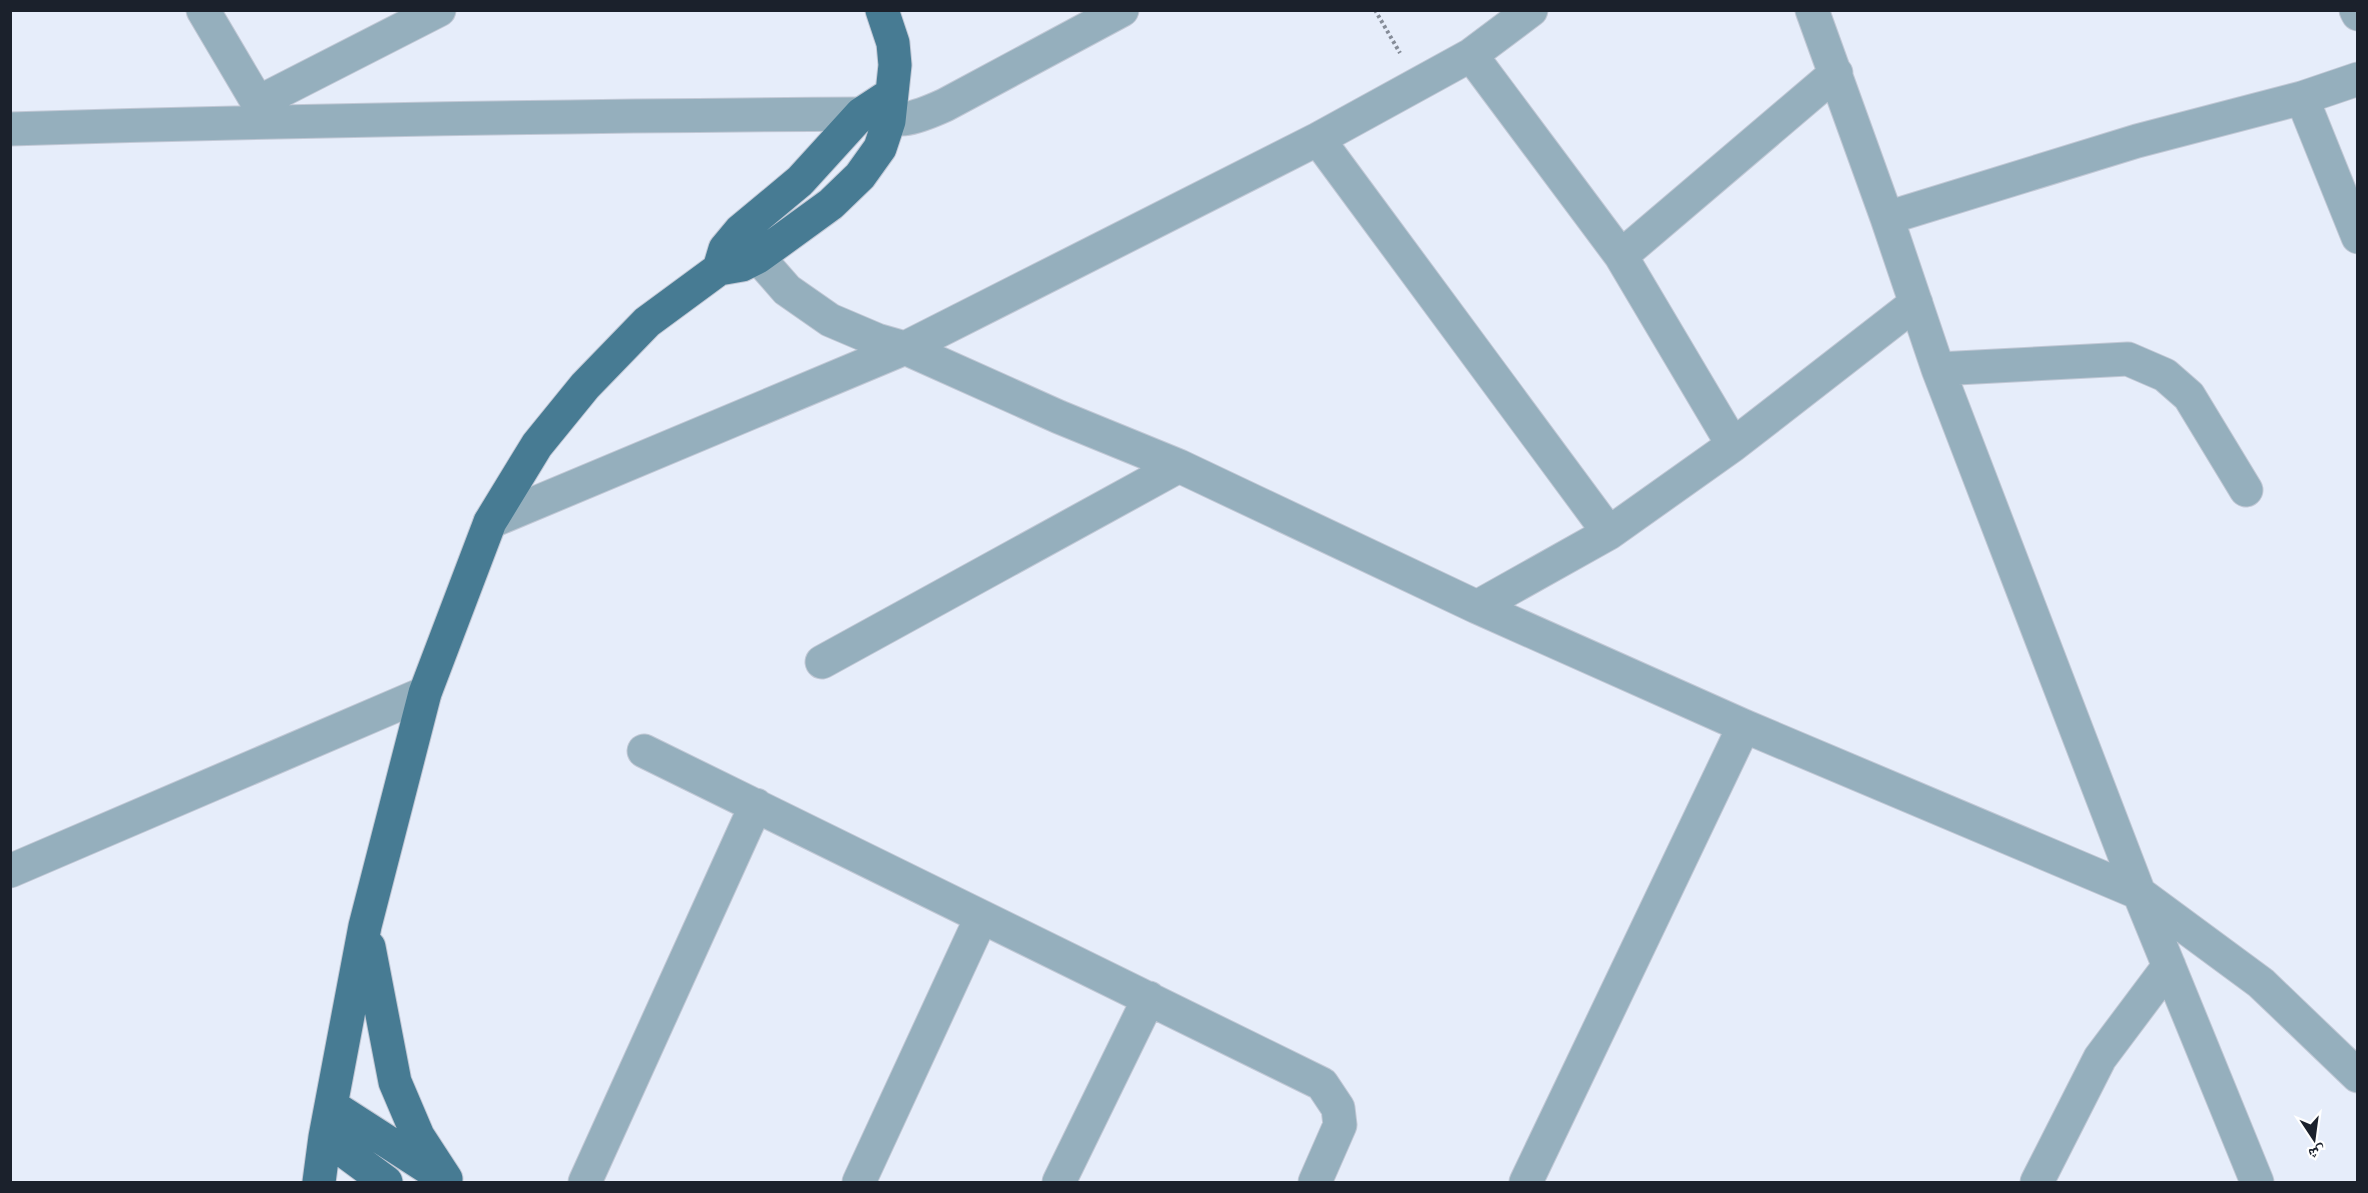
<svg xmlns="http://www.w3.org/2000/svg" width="2368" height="1193" viewBox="0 0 2368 1193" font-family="Jost,'Noto Naskh Arabic',sans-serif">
<rect width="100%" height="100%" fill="#e6edfa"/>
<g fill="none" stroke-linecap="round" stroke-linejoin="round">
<defs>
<path id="minor" d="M203 10 268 120
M1812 10 1887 218 1938 369 2139 893 2257 1182
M2356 10 2358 14
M1471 55 1621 256 1733 445
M2358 79 2302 98 2358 237
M257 103 439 10
M10 129C294 120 578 116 861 114 899 123 910 121 945 105L1122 10
M1318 139 1609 533
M1887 218 2137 141 2302 98
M742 233 758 257 787 290 830 320 877 340 905 348 1059 417 1179 466 1477 607 1744 726 2139 893 2261 983 2358 1076
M1621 256 1836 73
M1938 369 2128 359 2165 375 2189 396 2246 490
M490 522 905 348 1318 139 1471 55 1531 10
M1477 607 1609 533 1733 445 1916 303
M822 662 1179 466
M644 751 1322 1084 1338 1108 1340 1125 1315 1182
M10 871 425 693
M585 1182 756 805
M859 1182 981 918
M1059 1182 1149 998
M1526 1182 1744 726
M2037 1182 2100 1058 2169 966"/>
<path id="major" d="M719 269 725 249 740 231 800 181 861 114 890 95
M369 947 395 1082 418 1136 446 1179
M332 1106 436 1173
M325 1137 386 1182
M319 1182 325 1137 365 926 425 693 490 522 537 445 585 386 647 322 719 269 742 265 758 257 831 204 860 176 880 148 889 121 895 65 893 43 882 10"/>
</defs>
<use href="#minor" stroke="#c1c8d5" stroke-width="35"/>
<use href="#major" stroke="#c1c8d5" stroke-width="35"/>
<path stroke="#858c98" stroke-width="4" stroke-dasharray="3 3" stroke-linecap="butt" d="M1375 10 1400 53"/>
<use href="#minor" stroke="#95afbd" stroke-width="33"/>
<use href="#major" stroke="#477b93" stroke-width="33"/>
</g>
<rect width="2368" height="1193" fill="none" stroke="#1b212c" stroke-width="24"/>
<g transform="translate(2314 1139) rotate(167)" stroke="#ffffff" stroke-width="4.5" paint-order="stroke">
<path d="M0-4.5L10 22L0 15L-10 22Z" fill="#1b212c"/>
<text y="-9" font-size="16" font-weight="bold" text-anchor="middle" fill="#1b212c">ش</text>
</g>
</svg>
